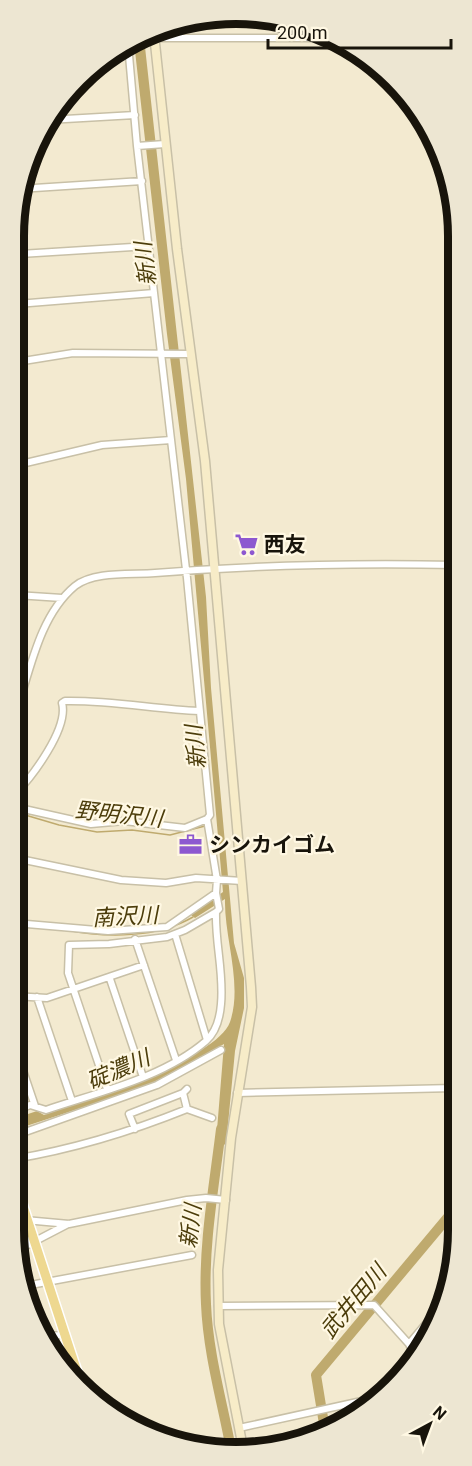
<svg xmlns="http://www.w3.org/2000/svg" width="472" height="1466" viewBox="0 0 472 1466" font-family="Roboto,'Noto Sans JP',sans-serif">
<rect width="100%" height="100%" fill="#f3ead0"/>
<path fill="#bfaa6e" d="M144 38 206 597 211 688 234 943 244 978V1008L235 1051 226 1145 216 1142 224 1044 145 1087 14 1130V1122L19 1117 37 1111 44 1115C81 1102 217 1059 230 1022 243 984 224 938 225 899L195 918 191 915 223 892 186 479 167 334 134 42Z"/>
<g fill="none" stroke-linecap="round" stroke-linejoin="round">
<path stroke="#bfaa6e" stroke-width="1.5" d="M15 812 59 825 97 832 132 830 170 835 205 826
M66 930C107 938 157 938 193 917
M414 1344 435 1319
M388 1389 394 1367 408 1351"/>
<path stroke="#bfaa6e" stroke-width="10" d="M221 1129C214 1187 203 1246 206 1304 208 1353 222 1401 231 1449
M325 1430 316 1375 454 1210"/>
<defs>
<path id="street" d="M155 38H333
M112 51 129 50
M48 120 135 115
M137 146 165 144
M19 189 142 181
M18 229 24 304
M20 254 149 246
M17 304 154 293
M17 362 73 353 191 354
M17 465 102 445 171 440
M16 595 62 598
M16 713C30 671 39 616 75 586 94 571 131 575 155 573 255 565 355 563 456 565
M15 794C32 777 69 728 62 703L65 701C111 700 154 709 199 711
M15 807 91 824 124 821 185 828 207 819
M15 858 121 880 166 883 196 878 242 881
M216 912 219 909 216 893
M15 923 108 931 167 927 216 893 217 880 207 819 210 815 187 578 137 146 128 44
M175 934 207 1040
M135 939 176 1060
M110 979 143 1077
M14 996 47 998 144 965
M37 997 72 1101
M14 1044 35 1106
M237 1093 455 1088
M187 1109 183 1093 187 1089
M14 1112 30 1105 46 1110C99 1092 163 1078 206 1041 216 1032 220 1017 221 1004 224 973 215 943 216 912L185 930 167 937 109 944 69 945 68 973 107 1089
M135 1129 129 1114 183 1093
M14 1136 157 1085 221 1050
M14 1159C74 1149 130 1132 187 1109L212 1118
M14 1219 69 1224 187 1200 206 1198 226 1200
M18 1250 68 1224
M25 1286 192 1255
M218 1306 374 1305 409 1344 416 1359
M43 1336 65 1335
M409 1344 441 1306
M239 1428 380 1397"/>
<path id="secondary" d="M154 34 177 249 205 461 251 987 252 1007 231 1138 218 1270 219 1324 243 1448"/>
<path id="primary" d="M14 1179 82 1387"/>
</defs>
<use href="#street" stroke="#c8c0a7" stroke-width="9"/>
<use href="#secondary" stroke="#c8c0a7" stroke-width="11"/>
<use href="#primary" stroke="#fff" stroke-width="12"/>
<use href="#street" stroke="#fff" stroke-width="6"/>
<use href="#secondary" stroke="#f7ecc8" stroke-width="8"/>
<use href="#primary" stroke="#eed890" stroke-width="9"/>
</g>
<defs>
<symbol id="supermarket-bare" viewBox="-9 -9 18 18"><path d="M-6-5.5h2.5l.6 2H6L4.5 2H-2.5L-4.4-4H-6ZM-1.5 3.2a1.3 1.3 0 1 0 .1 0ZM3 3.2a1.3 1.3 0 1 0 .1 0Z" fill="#8d58d0" stroke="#fff8e3" stroke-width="2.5" paint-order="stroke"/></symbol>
<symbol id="office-bare" viewBox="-9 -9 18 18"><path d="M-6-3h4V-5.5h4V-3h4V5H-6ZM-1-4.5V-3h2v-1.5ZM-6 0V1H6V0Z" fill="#8d58d0" stroke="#fff8e3" stroke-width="2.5" paint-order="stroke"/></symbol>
</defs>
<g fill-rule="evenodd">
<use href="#supermarket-bare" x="230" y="528" width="33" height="33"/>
<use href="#office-bare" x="174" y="828" width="33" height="33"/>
</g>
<g text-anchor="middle" stroke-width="4.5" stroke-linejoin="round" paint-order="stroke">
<g font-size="21" font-weight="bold" fill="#18140b" stroke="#fff8e3" text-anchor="start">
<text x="264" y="552">西友</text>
<text x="209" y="852">シンカイゴム</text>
</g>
<g font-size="22" font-style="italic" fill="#4c3d0b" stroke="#fff8e3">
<text transform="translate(145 264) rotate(-97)" y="8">新川</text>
<text transform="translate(195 747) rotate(-95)" y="8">新川</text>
<text transform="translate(119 814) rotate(6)" y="8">野明沢川</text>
<text transform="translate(125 916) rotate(-3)" y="8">南沢川</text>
<text transform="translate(118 1069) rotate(-23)" y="8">碇濃川</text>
<text transform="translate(190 1226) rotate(-83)" y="8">新川</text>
<text transform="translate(353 1301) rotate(-50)" y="8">武井田川</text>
</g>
</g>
<path d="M0 0H472V1466H0ZM236 24H236A212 212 0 0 1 448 236V1230A212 212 0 0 1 236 1442H236A212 212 0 0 1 24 1230V236A212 212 0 0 1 236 24Z" fill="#ede6d2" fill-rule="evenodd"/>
<path fill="none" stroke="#18140b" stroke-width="8" d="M236 24H236A212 212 0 0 1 448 236V1230A212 212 0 0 1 236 1442H236A212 212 0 0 1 24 1230V236A212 212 0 0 1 236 24Z"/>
<g transform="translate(430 1424) rotate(41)" stroke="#fff8e3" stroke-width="4.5" paint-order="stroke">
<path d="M0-4.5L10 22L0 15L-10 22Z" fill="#18140b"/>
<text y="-9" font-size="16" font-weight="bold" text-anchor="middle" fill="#18140b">N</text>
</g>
<path d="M268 39v9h183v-9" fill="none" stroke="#18140b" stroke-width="3"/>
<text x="277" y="39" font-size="18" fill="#18140b" stroke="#fff8e3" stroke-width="4.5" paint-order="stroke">200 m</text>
</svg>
